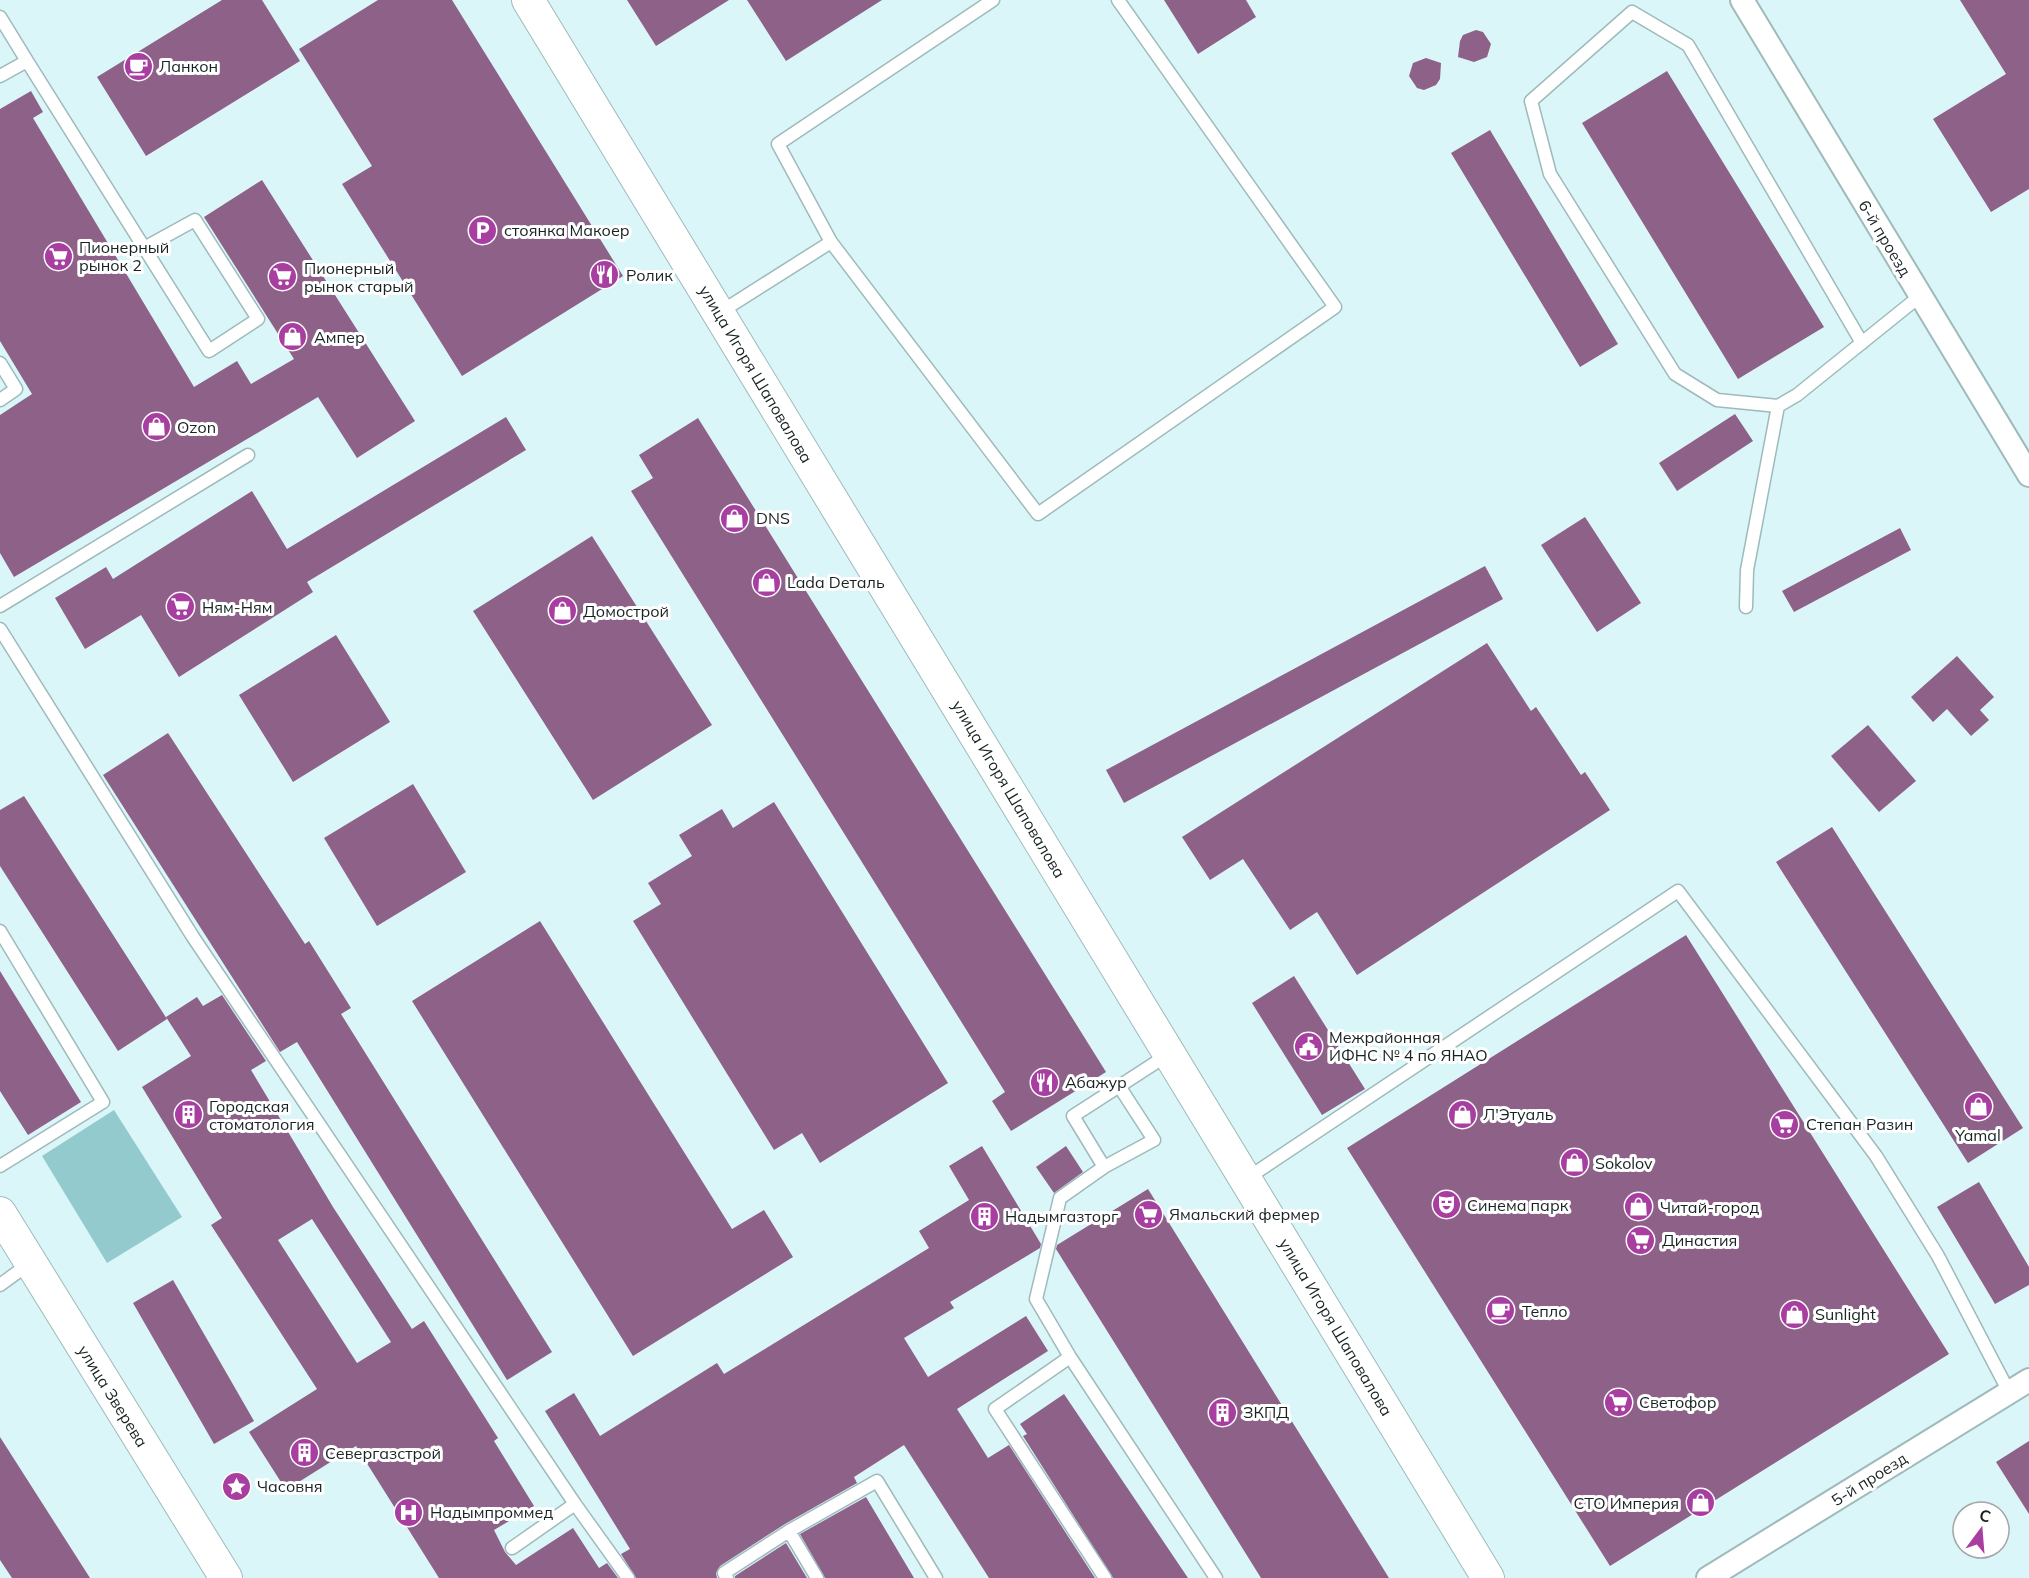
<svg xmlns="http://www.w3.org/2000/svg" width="2029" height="1578" viewBox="0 0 2029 1578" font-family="Mulish,sans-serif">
<rect width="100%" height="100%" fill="#daf6f8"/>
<path fill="#93cacd" d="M114 1110 182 1217 107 1263 42 1156Z"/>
<path fill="#8e6189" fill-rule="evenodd" d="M222 0H262L300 61 146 156 97 77Z
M378 0H452L623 276 462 376 342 184 372 166 299 49Z
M627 0H729L656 46Z
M747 0H882L786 61Z
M1164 0H1246L1256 17 1198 54Z
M1960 0H2029V189L1991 212 1933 119 2006 74Z
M1476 30 1483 32 1491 44 1487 57 1474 62 1458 57 1460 41 1463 35Z
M1426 58 1441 63 1440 79 1436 85 1424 90 1417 88 1409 76 1413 63Z
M1667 71 1824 327 1738 379 1582 123Z
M31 91 43 112 33 118 194 387 237 361 251 384 294 359 204 217 262 180 415 421 357 458 318 397 14 577 0 553V415L32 394 0 341V109Z
M1490 130 1618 344 1580 367 1451 153Z
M1735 414 1753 441 1677 491 1659 463Z
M506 417 526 450 307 582 313 592 179 677 141 615 85 649 55 598 106 567 113 579 252 491 287 549Z
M698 418 1106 1072 1011 1131 992 1101 1005 1092 631 491 653 478 639 455Z
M1585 517 1641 603 1597 632 1541 545Z
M1900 528 1911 550 1794 612 1782 591Z
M592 536 712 725 593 800 473 611Z
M1485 566 1503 599 1124 803 1106 770Z
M336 635 390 722 293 782 239 695Z
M1487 643 1531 711 1536 707 1581 775 1585 772 1610 810 1357 975 1317 912 1290 930 1243 859 1210 880 1182 837Z
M1957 656 1994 697 1980 710 1989 720 1971 736 1947 709 1933 722 1911 697Z
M1868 725 1916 781 1879 812 1831 756Z
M168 733 305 944 309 941 351 1008 341 1014 552 1352 507 1380 297 1042 280 1052 103 775Z
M413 784 466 872 377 926 324 838Z
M24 796 167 1019 118 1051 0 866V810Z
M774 802 948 1083 820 1163 802 1133 774 1150 633 921 661 904 648 883 692 856 679 835 722 809 733 828Z
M1832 827 2023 1128 1968 1163 1776 862Z
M540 921 732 1229 764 1210 793 1257 633 1356 412 1001Z
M1686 935 1949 1354 1610 1566 1347 1148Z
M0 971 81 1102 28 1135 0 1091Z
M1294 976 1365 1089 1322 1115 1252 1003Z
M222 995 266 1061 251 1070 333 1207 412 1329 424 1321 498 1438 494 1441 534 1506 494 1530 505 1552 516 1565 573 1528 599 1568 607 1563 618 1578H439L356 1446 286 1490 249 1432 317 1389 211 1225 222 1218 142 1087 191 1056 166 1017 197 997 203 1006ZM312 1219 391 1342 357 1363 278 1240Z
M982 1146 1041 1244 1040 1248 950 1302 954 1308 904 1338 928 1377 1026 1316 1048 1351 957 1409 988 1458 1009 1445 1095 1578H989L904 1445 854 1477 857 1483 785 1524 720 1566 716 1573 717 1578H636L621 1554 630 1549 545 1411 574 1393 600 1436 717 1363 724 1374 929 1248 919 1231 969 1200 949 1166Z
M1066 1146 1083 1172 1054 1193 1036 1167Z
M1979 1182 2029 1267V1285L1995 1304 1937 1207Z
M1148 1189 1389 1578H1261L1056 1249 1057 1245Z
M173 1280 254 1421 214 1444 133 1303Z
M1064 1394 1188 1578H1113L1023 1436 1027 1434 1020 1424Z
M0 1437 90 1578H12L0 1560Z
M2029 1441V1514L1996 1462Z
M866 1497 914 1578H825L800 1534Z
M786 1543 807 1578H735V1576Z"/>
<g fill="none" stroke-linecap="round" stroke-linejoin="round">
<defs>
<path id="lane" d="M993 0 778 144 831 242 1038 514 1335 307 1118 0
M0 17 27 61 0 76
M27 61 209 351 258 319 195 220 144 248
M719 313 831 242
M0 363 16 389 0 400
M1778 406 1717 400 1675 374 1550 174 1531 101 1632 12 1688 45 1862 343
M0 606 248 455
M1746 607 1747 570 1778 406 1797 395 1920 296
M0 629 193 937 575 1504 628 1578
M0 931 103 1102 0 1166
M1104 1167 1154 1140 1119 1086
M1246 1179 1678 891 1876 1156 1938 1256 2009 1392
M0 1285 30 1263
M1070 1357 1216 1578
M789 1531 817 1578
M512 1548 575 1504
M727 1578 724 1573 789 1531 877 1481 936 1578
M1105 1578 995 1409 1070 1357 1036 1299 1060 1198 1104 1167 1073 1116 1169 1054"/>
<path id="street" d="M1742 0 2029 475
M1708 1578 2029 1380"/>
<path id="secondary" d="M528 0 1488 1578
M0 1213 226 1578"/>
</defs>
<use href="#lane" stroke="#9fbabb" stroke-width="15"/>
<use href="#street" stroke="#9fbabb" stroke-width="26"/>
<use href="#secondary" stroke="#9fbabb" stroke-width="34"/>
<use href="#lane" stroke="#fff" stroke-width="12"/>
<use href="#street" stroke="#fff" stroke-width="22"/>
<use href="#secondary" stroke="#fff" stroke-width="32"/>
</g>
<defs>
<symbol id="cafe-disc" viewBox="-11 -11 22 22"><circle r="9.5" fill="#a73ea0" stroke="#fff"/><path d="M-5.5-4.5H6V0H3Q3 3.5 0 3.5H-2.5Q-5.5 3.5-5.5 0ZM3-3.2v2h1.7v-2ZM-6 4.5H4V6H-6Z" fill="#fff"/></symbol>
<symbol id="parking-disc" viewBox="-11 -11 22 22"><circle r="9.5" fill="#a73ea0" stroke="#fff"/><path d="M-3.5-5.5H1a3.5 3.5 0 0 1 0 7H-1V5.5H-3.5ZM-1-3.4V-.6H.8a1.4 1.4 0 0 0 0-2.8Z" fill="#fff"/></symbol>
<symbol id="supermarket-disc" viewBox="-11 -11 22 22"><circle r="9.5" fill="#a73ea0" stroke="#fff"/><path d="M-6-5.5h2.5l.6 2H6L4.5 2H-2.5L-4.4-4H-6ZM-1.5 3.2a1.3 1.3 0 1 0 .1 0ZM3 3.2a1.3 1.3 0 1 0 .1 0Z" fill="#fff"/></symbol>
<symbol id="restaurant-disc" viewBox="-11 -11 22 22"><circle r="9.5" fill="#a73ea0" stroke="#fff"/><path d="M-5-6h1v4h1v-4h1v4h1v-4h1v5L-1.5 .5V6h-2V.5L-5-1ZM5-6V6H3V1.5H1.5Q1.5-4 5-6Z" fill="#fff"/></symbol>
<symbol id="shop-disc" viewBox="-11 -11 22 22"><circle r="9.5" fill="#a73ea0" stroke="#fff"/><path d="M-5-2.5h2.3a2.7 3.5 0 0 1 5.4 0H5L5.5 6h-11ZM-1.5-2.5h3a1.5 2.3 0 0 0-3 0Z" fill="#fff"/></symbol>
<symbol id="civic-disc" viewBox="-11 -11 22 22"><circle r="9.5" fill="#a73ea0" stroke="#fff"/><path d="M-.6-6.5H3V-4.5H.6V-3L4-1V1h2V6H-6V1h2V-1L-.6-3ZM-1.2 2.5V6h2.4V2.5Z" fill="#fff"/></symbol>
<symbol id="building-disc" viewBox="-11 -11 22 22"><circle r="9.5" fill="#a73ea0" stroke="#fff"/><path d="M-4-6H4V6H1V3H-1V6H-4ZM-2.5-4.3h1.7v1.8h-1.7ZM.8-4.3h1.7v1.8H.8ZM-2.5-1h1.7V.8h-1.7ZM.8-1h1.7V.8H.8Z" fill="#fff"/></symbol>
<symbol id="theatre-disc" viewBox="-11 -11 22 22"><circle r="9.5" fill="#a73ea0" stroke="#fff"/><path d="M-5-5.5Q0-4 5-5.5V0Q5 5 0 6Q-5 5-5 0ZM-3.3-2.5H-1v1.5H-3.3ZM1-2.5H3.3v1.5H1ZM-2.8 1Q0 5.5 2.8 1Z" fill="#fff"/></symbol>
<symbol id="sight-disc" viewBox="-11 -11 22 22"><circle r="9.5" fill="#a73ea0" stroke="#fff"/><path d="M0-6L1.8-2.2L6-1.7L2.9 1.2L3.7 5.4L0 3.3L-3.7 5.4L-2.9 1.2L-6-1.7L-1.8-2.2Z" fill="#fff"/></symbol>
<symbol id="hospital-disc" viewBox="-11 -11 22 22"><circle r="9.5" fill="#a73ea0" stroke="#fff"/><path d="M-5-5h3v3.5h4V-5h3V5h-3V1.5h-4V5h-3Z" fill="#fff"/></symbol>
</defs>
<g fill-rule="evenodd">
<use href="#cafe-disc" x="122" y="50" width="33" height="33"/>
<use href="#parking-disc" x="466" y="214" width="33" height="33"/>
<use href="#supermarket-disc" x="42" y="240" width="33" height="33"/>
<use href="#restaurant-disc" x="588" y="258" width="33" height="33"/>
<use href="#supermarket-disc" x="266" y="260" width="33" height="33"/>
<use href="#shop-disc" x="276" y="320" width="33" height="33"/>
<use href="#shop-disc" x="140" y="410" width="33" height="33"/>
<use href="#shop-disc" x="718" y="502" width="33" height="33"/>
<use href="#shop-disc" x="750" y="566" width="33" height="33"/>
<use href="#supermarket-disc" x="164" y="590" width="33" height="33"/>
<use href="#shop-disc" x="546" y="594" width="33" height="33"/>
<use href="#civic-disc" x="1292" y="1030" width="33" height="33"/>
<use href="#restaurant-disc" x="1028" y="1066" width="33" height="33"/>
<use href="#shop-disc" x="1962" y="1090" width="33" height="33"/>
<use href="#shop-disc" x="1446" y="1098" width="33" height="33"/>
<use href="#building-disc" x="172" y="1098" width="33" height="33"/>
<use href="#supermarket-disc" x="1768" y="1108" width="33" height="33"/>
<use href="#shop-disc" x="1558" y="1146" width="33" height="33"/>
<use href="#theatre-disc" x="1430" y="1188" width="33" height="33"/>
<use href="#shop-disc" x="1622" y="1190" width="33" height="33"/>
<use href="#supermarket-disc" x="1132" y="1198" width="33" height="33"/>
<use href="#building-disc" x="968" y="1200" width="33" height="33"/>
<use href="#supermarket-disc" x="1624" y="1224" width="33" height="33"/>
<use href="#cafe-disc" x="1484" y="1294" width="33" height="33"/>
<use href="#shop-disc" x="1778" y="1298" width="33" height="33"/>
<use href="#supermarket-disc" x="1602" y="1386" width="33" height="33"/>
<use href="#building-disc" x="1206" y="1396" width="33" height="33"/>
<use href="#building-disc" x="288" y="1436" width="33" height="33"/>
<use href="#sight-disc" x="220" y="1470" width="33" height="33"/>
<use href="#shop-disc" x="1684" y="1486" width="33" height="33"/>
<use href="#hospital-disc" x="392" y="1496" width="33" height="33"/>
</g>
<g text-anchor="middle" stroke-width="6" stroke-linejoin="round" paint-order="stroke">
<g font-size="16" fill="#182223" stroke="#fff" text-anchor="start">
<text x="159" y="72">Ланкон</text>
<text x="504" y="236">стоянка Макоер</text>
<text x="79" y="253">Пионерный<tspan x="79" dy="18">рынок 2</tspan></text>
<text x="304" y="274">Пионерный<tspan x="304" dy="18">рынок старый</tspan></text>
<text x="626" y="281">Ролик</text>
<text x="314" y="343">Ампер</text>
<text x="177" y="433">Ozon</text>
<text x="756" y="524">DNS</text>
<text x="787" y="588">Lada Dеталь</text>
<text x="202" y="613">Ням-Ням</text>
<text x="583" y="617">Домострой</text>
<text x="1329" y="1043">Межрайонная<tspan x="1329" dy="18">ИФНС № 4 по ЯНАО</tspan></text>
<text x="1065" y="1088">Абажур</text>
<text x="209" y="1112">Городская<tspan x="209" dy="18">стоматология</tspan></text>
<text x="1483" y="1120">Л'Этуаль</text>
<text x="1806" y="1130">Степан Разин</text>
<text x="1978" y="1141" text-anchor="middle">Yamal</text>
<text x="1595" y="1169">Sokolov</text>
<text x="1467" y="1211">Синема парк</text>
<text x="1660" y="1213">Читай-город</text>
<text x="1169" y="1220">Ямальский фермер</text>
<text x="1005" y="1222">Надымгазторг</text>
<text x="1662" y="1246">Династия</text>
<text x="1522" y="1317">Тепло</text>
<text x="1815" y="1320">Sunlight</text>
<text x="1639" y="1408">Светофор</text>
<text x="1243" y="1418">ЗКПД</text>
<text x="325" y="1459">Севергазстрой</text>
<text x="257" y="1492">Часовня</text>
<text x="1679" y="1509" text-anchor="end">СТО Империя</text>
<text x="430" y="1518">Надымпроммед</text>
</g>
<g font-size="16" fill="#182223" stroke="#fff">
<text transform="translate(1885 238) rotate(59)" y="6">6-й проезд</text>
<text transform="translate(756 374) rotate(59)" y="6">улица Игоря Шаповалова</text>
<text transform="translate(1009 789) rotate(59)" y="6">улица Игоря Шаповалова</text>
<text transform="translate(1336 1327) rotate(59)" y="6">улица Игоря Шаповалова</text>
<text transform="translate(113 1396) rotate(58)" y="6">улица Зверева</text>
<text transform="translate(1869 1479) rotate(-32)" y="6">5-й проезд</text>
</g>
</g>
<g transform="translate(1981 1530) rotate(16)"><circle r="28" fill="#ffffff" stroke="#a3a7a7" stroke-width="1.5"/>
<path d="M0-4.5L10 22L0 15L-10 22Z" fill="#a73ea0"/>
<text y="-9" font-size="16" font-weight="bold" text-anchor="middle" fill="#182223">С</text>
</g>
</svg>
